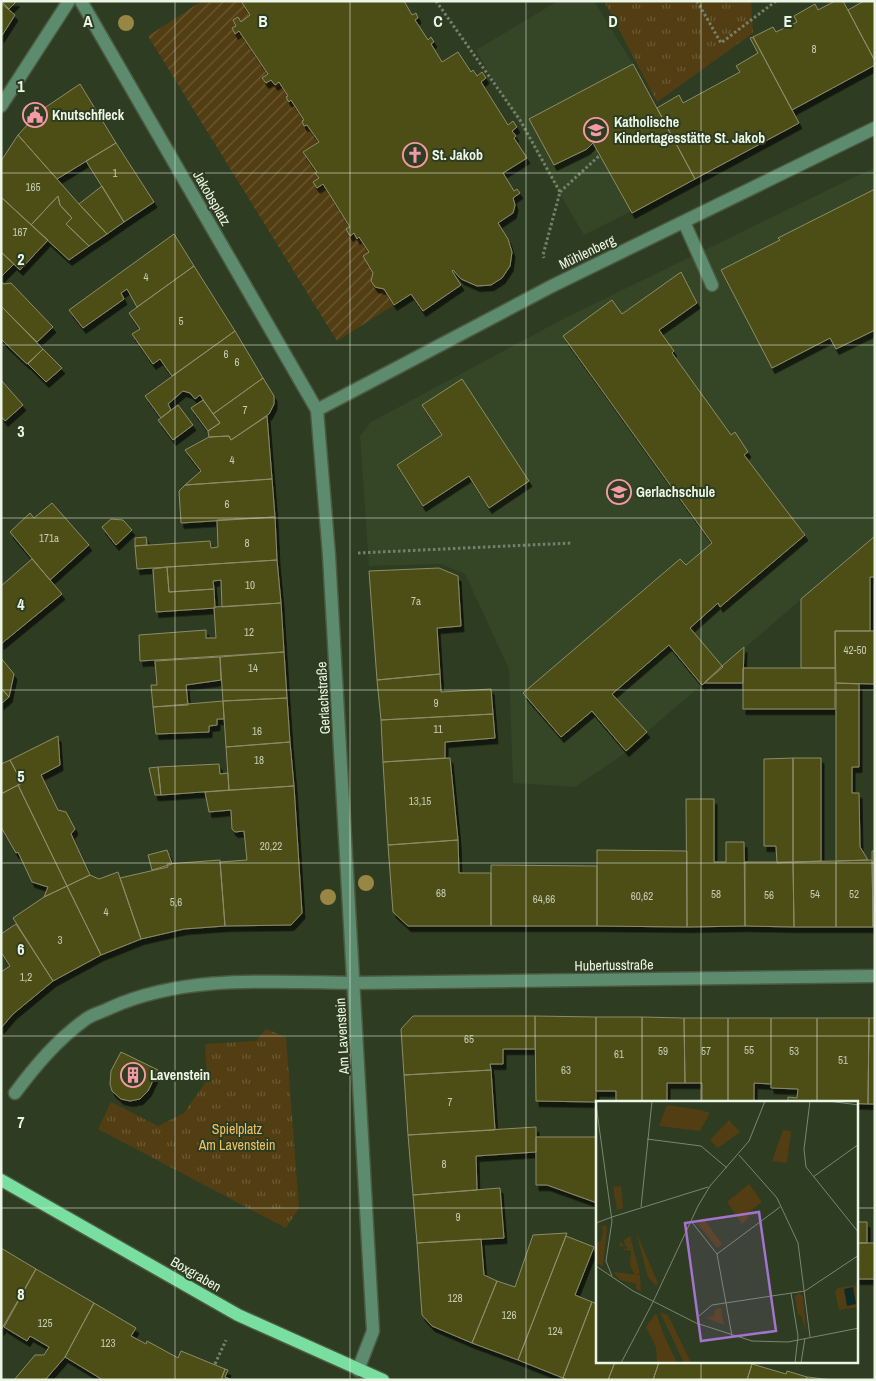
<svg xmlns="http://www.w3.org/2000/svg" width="876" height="1381" viewBox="0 0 876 1381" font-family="'Archivo Narrow',sans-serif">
<defs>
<pattern id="park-tufts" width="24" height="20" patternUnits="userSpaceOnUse" patternTransform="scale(1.25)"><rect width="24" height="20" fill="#523e12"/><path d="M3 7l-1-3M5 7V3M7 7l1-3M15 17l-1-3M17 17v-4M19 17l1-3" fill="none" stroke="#6b5a34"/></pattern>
<pattern id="garden-furrows" width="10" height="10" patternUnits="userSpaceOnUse" patternTransform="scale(1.25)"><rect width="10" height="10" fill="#523e12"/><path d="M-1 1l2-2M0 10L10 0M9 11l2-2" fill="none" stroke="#6b5a34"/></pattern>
<filter id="shadow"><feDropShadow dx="3" dy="5.5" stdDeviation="0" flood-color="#0009"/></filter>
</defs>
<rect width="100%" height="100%" fill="#2e3c22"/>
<path fill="#344625" d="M558 1H594L633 64 695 179 584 235 476 50Z
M875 167V536L649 730 630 750 575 787 513 783 509 669 465 574 441 564 369 566 360 436 371 422 565 318Z"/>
<path fill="url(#park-tufts)" d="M604 1H751L753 33 657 102Z
M266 1029 286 1037 299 1208 286 1228 98 1129 111 1102 158 1126 184 1113 207 1080 205 1044 256 1041Z"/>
<path fill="url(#garden-furrows)" d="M202 1H241L250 15 241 22 238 17 234 19 236 26 232 29 235 33 239 31 268 74 262 78 266 83 271 80 275 85 279 82 288 96 286 98 289 102 291 100 304 120 302 122 304 126 307 125 319 142 304 152 317 172V188L323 184 350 227 346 229 349 236 354 233 369 252 363 256 373 273 375 287 384 289 394 305 337 341 148 36Z"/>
<path fill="#4e4d15" stroke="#8b8c6a" filter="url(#shadow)" d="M1 1H17L9 9Z
M241 1H404L412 15 416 13 418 18 415 20 428 40 431 37 434 42 431 44 442 62 458 52 471 72 473 70 477 76 482 72 486 78 481 82 508 125 513 121 517 127 512 131 516 136 514 138 527 158 503 173 514 191 517 189 520 193 513 198 515 205 513 213 498 223 508 239 512 252 510 266 502 278 491 285 477 286 461 279 453 270 452 271 461 285 423 311 411 294 394 305 384 289 375 287 371 281 373 273 363 256 369 252 359 237 357 239 354 233 350 236 346 229 350 227 323 184 317 188 313 182 319 178 315 173 317 172 303 152 319 142 307 125 304 126 302 121 304 120 291 100 289 102 286 97 288 96 279 82 275 85 271 80 266 83 262 78 268 74 239 31 235 34 232 28 236 26 233 20 238 17 241 22 250 15Z
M835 1H843L875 61V65L792 110 753 37 773 27 776 32 797 22 794 16 815 4 818 10Z
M864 1H875V61L848 10Z
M1 3 15 15 1 37Z
M753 37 799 123 695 179 657 108 679 95 683 103 740 72 736 66 758 53 750 38Z
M633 64 695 179 632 213 593 143 587 149 554 165 529 119Z
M80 84 116 143 57 179 18 135 40 111Z
M18 135 79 204 107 234 89 246 66 224 72 218 60 205 58 196 31 225 1 197V161Z
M116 143 154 202 124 222 86 161Z
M102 186 124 222 107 234 79 204Z
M875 189V330L836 349 830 338 772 368 721 270 780 240 778 238Z
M58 196 60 205 72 218 66 224 89 246 69 260 31 225Z
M1 197 48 240 20 270 1 252Z
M174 234 194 266 137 307 127 289 121 293 124 299 83 328 69 310Z
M1 252 14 264 1 277Z
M194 266 235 331 172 376 160 359 153 364 132 334 140 329 129 313Z
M681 272 697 303 659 330 674 351 672 353 731 435 735 432 748 452 744 455 805 535 720 607 718 603 690 628 723 667 702 685 669 645 612 694 647 732 626 751 592 711 561 737 523 693 680 559 686 565 712 543 563 336 612 300 622 314Z
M1 282 4 284 11 283 53 327 37 342 1 306Z
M1 306 43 349 27 364 1 339Z
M235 331 263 378 213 414 200 395 195 399 190 393 183 391 168 404 171 410 161 418 145 396Z
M43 349 62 368 46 382 28 364Z
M263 378 274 396V404L269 414 231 440 229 436 209 437 208 431 220 423 213 414Z
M462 379 529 481 489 508 469 476 423 506 397 465 442 435 422 405Z
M1 380 23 405 5 421 1 416Z
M203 400 220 423 208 431 191 408Z
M178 405 193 425 173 440 158 420Z
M267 416 272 479 185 485 201 471 185 450 209 437 229 436 231 440Z
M272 479 275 517 181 523 179 491 185 485Z
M52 503 89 545 50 580 10 532 30 513 34 518Z
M275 517 277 560 137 569 135 546 210 541 211 548 218 547 217 520Z
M111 519 123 520 132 530 116 545 102 527Z
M875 536V577H870V631H835V668H801V599Z
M146 537 147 545 135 546V538Z
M32 559 62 594 1 644V586Z
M277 560 281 603 222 607 221 580 213 581 214 589 169 592 167 567Z
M167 567 169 592 214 589 215 608 156 612 153 569Z
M439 568 458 576 461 626 437 628 440 674 377 680 369 571Z
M281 603 284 652 140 661 139 635 206 630V638H216L214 607Z
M835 631H875V684L836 683Z
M744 647 743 683H704L722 666Z
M284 652 287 698 223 701 220 657Z
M220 657 221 680 186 685 188 705 153 707 151 685H157L155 661Z
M1 658 14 674 9 697 1 688Z
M743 668H835V709H743Z
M440 674 441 692 491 689 493 714 381 720 377 680Z
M836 683 859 684V767H852V793H859L860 847 868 860 836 861Z
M1 688 9 697 1 704Z
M287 698 290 742 226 747 223 701Z
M223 701 224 719H217V725L209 726V732L156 734 153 707Z
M493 714 495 738 445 742V758L383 762 381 720Z
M58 736 60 765 41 775 58 810 66 812 75 829 71 834 90 875 67 886 18 785 22 783 10 760Z
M290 742 294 786 229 790 226 747Z
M450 758 458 840 388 845 383 762Z
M793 758H821V861L793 862Z
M793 758V862L777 863 776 846H764V759Z
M10 760 22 783 1 794V764Z
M219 764 220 774 228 773 229 790 161 795 158 767Z
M158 767 161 795H155L149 768Z
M18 785 67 886 44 897 48 887 32 882 18 852 16 853 1 827V794Z
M294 786 302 913 291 925 225 926 220 862 247 860 244 831 235 832 232 829 231 810 209 812 205 792Z
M686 799H714V862H726V842H744L745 926 687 927Z
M458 840 459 873H491V926H408L393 912 388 845Z
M167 850 172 864 152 870 148 855Z
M597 850 687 851V927L597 926Z
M872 851H875V927H873Z
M220 860 225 926 184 929 141 939 120 878 168 867 167 864Z
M872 860 873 927H836V861Z
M836 861V927H794L793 862Z
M745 862H793L794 927 745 926Z
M491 865 597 866V926H491Z
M118 872 141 939 101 955 67 886 90 875 99 879Z
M67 886 101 955 53 981 13 918 44 897Z
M16 924 53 981 13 1014 1 1028V972L10 966 1 952V934Z
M413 1016H535V1049H503V1064H490L491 1070 404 1075 401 1029Z
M535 1016 596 1017V1102L536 1101Z
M596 1017H642V1102H616V1091H596Z
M642 1017 684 1018 685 1083H667V1102H642Z
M684 1018H728V1102H702V1083H685Z
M728 1018H771V1084L754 1083V1102H728Z
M771 1018H817V1102H788V1097L797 1098 798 1089 771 1088Z
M817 1018H869L868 1104 817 1102Z
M869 1018H875V1104H868Z
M121 1052 158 1070 148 1091 140 1099 130 1101 121 1099 112 1091 110 1084 111 1071Z
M491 1070 495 1130 408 1135 404 1075Z
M536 1127V1152L476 1156 477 1190 413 1195 408 1135Z
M536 1137H596L597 1203 547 1185H536Z
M500 1188 504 1238 417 1243 413 1195Z
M857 1222H867V1243H857Z
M567 1233 518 1360 472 1343 497 1281 515 1287 533 1235Z
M566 1236 594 1247 575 1295 592 1302 563 1378 518 1360Z
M481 1239 484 1275 497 1281 472 1343 432 1326 422 1315 417 1243Z
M857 1243H875V1279H857Z
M1 1248 36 1269 1 1330Z
M36 1269 94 1303 65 1357 45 1380H14L35 1355H44L49 1347 30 1336 27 1341 4 1327Z
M592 1302 597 1304V1362H615L608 1380H568L563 1378Z
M94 1303 136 1328 131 1336 146 1344 147 1341 178 1358 181 1351 225 1369 221 1380H103L65 1357Z
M615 1362H659L653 1380H608Z
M659 1362H748L752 1364 747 1380H653Z
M752 1364 786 1374 787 1371 807 1377 806 1380H747Z
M225 1369 228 1370 225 1377 232 1380H221Z
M807 1377 833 1380H806Z"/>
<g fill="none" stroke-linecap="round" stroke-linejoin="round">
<defs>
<path id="minor" d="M81 1 317 410 329 555 373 1331 358 1370
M1 106 69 1
M684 222 712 285
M317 410 552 286 875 128
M15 1093C36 1065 57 1040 86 1019 93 1014 102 1012 110 1008 185 974 274 982 354 983L875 976"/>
<path id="major" d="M1 1180 238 1315 383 1380"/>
</defs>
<use href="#minor" stroke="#4c5a41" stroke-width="15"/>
<use href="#major" stroke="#4c5a41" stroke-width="15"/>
<path stroke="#75826b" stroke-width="3" stroke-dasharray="2.5 2.5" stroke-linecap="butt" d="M436 1 520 120 560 192 543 255 544 258
M697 1 721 43 776 1
M560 192 600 155
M358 553 572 543
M215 1364 226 1340"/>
<use href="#minor" stroke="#5c8c6d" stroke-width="12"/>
<use href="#major" stroke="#78dfa1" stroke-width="12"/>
</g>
<g fill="#988645">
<circle cx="126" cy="23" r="8"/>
<circle cx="366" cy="883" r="8"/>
<circle cx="328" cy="897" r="8"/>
</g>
<path fill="none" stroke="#ecf6e6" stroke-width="1" stroke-opacity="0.55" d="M175 1V1380M350 1V1380M526 1V1380M701 1V1102M1 173H875M1 345H875M1 518H875M1 690H875M1 863H875M1 1036H875M1 1208H597M857 1208H875M701 1362V1380"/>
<defs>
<symbol id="civic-ring" viewBox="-11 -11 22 22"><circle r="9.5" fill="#2e3c22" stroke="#f49aa4" stroke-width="1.5"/><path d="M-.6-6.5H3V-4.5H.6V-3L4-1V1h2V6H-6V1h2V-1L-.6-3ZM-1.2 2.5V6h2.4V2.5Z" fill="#f49aa4"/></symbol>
<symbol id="school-ring" viewBox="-11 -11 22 22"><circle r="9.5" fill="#2e3c22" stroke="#f49aa4" stroke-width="1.5"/><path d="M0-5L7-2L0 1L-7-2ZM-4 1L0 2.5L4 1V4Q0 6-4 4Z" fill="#f49aa4"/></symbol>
<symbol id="church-ring" viewBox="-11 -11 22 22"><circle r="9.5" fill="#2e3c22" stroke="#f49aa4" stroke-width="1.5"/><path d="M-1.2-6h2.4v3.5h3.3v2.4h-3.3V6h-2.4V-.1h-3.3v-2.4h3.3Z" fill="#f49aa4"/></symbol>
<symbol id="building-ring" viewBox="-11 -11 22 22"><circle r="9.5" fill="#2e3c22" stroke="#f49aa4" stroke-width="1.5"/><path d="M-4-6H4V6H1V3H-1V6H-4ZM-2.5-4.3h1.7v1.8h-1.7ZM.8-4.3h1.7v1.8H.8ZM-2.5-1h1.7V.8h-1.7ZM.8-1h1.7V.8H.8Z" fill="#f49aa4"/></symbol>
</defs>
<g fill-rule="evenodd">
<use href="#civic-ring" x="21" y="101" width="28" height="28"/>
<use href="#school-ring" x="582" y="116" width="28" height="28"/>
<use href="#church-ring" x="401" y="141" width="28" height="28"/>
<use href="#school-ring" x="605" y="478" width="28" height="28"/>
<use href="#building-ring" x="119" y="1061" width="28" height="28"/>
</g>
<g text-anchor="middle" stroke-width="4" stroke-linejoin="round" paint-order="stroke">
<g font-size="11" fill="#c4ccb2">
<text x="814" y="53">8</text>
<text x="115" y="177">1</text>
<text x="33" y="191">165</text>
<text x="20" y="236">167</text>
<text x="146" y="281">4</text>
<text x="181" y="325">5</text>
<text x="226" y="358">6</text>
<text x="237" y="366">6</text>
<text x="245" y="414">7</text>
<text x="232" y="464">4</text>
<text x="227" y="508">6</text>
<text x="49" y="542">171a</text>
<text x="247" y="547">8</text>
<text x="250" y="589">10</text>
<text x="416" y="605">7a</text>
<text x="249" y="636">12</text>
<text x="855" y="654">42-50</text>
<text x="253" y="672">14</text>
<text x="436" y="707">9</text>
<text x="438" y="733">11</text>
<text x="257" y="735">16</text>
<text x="259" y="764">18</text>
<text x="420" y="805">13,15</text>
<text x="271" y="850">20,22</text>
<text x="441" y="897">68</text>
<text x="716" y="898">58</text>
<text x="815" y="898">54</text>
<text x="854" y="898">52</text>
<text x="769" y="899">56</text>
<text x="642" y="900">60,62</text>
<text x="544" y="903">64,66</text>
<text x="176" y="906">5,6</text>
<text x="106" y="916">4</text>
<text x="60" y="944">3</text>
<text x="26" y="981">1,2</text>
<text x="469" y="1043">65</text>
<text x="749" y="1054">55</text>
<text x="663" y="1055">59</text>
<text x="706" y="1055">57</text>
<text x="794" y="1055">53</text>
<text x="619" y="1058">61</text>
<text x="843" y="1064">51</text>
<text x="566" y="1074">63</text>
<text x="450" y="1106">7</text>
<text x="444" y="1168">8</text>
<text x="458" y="1221">9</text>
<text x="455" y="1302">128</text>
<text x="509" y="1319">126</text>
<text x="45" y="1327">125</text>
<text x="555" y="1335">124</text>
<text x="108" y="1347">123</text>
</g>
<g font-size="14" font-weight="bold" fill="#ecf6e6" stroke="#2e3c22" text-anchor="start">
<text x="52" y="120">Knutschfleck</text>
<text x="614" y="127">Katholische<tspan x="614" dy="16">Kindertagesstätte St. Jakob</tspan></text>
<text x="432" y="160">St. Jakob</text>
<text x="636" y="497">Gerlachschule</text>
<text x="150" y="1080">Lavenstein</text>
</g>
<g font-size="14" fill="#ecf6e6" stroke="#2e3c22">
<text transform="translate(212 198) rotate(60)" y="5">Jakobsplatz</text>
<text transform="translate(587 252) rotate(-26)" y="5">Mühlenberg</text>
<text transform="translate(323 698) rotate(-93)" y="5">Gerlachstraße</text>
<text transform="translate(614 965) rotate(-1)" y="5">Hubertusstraße</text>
<text transform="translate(342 1036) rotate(-93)" y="5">Am Lavenstein</text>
<text transform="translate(196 1274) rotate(30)" y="5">Boxgraben</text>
</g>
<g font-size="14" fill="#efc262" stroke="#2e3c22">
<text x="237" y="1134">Spielplatz<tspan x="237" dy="16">Am Lavenstein</tspan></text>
</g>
</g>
<g transform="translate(596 1101)">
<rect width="262" height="262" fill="#2e3c22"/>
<path d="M25 85 27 107 21 109 17 86ZM40 131 62 182 60 185 52 176ZM34 135 44 172 39 174 34 164 35 150 26 149 32 147 30 145H23L25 140 26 143 29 145 28 139ZM17 171 44 174 45 190 39 187 41 183 24 179ZM64 211 72 214 95 262H88ZM60 212 67 232 81 262H61L60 246 50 226Z" fill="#523e12"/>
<path d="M10 124 11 127 7 166 0 161V142L5 140 7 131 6 127 0 128Z" fill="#523e12"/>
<path d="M187 29 195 30 191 62 176 60ZM153 83 166 101 153 111V116L146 123 131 101ZM202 192 207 195 210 232 205 214H202L199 196ZM124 207H125L128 224 110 217 118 215 119 209Z" fill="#523e12"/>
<path d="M71 4 105 9 114 12 104 30 63 25ZM133 19 144 31 122 47 114 39ZM108 118 126 143 121 147 102 123ZM260 184 262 206 243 209 239 191 242 187Z" fill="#523e12"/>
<path d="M257 186 260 203 251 205 248 188Z" fill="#0e2c27"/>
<path fill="none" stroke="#7a8670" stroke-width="1" d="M214 0 208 48 210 66 263 132M232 0 263 4M0 3 16 120 10 160 16 175M51 38 105 45 131 67M143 54 181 97 202 142 214 236M217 76 263 43M45 106 56 0M16 116 112 86M95 120 121 153 136 235M0 122 16 116M121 153 184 106M0 165 37 190 100 222 156 240 192 241 263 227M195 192 202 235 199 262M57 201 102 105 114 85 153 40 169 0M103 215 116 204 209 190 263 154M25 262 57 201M205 262 209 237"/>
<path fill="#a373cd" fill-opacity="0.15" stroke="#a373cd" stroke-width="2.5" d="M163 111 180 230 105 240 89 122Z"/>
<rect width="262" height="262" fill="none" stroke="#ecf6e6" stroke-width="2.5"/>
</g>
<g font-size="16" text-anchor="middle" font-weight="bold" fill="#ecf6e6" stroke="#2e3c22" stroke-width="4" stroke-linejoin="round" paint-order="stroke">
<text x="88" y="27">A</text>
<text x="263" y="27">B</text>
<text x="438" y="27">C</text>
<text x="613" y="27">D</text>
<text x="788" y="27">E</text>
<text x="21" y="92">1</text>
<text x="21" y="265">2</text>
<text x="21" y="437">3</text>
<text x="21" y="610">4</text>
<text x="21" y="782">5</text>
<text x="21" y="955">6</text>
<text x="21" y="1128">7</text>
<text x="21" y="1300">8</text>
</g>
<rect width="876" height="1381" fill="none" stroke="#ecf6e6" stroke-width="5"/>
</svg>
